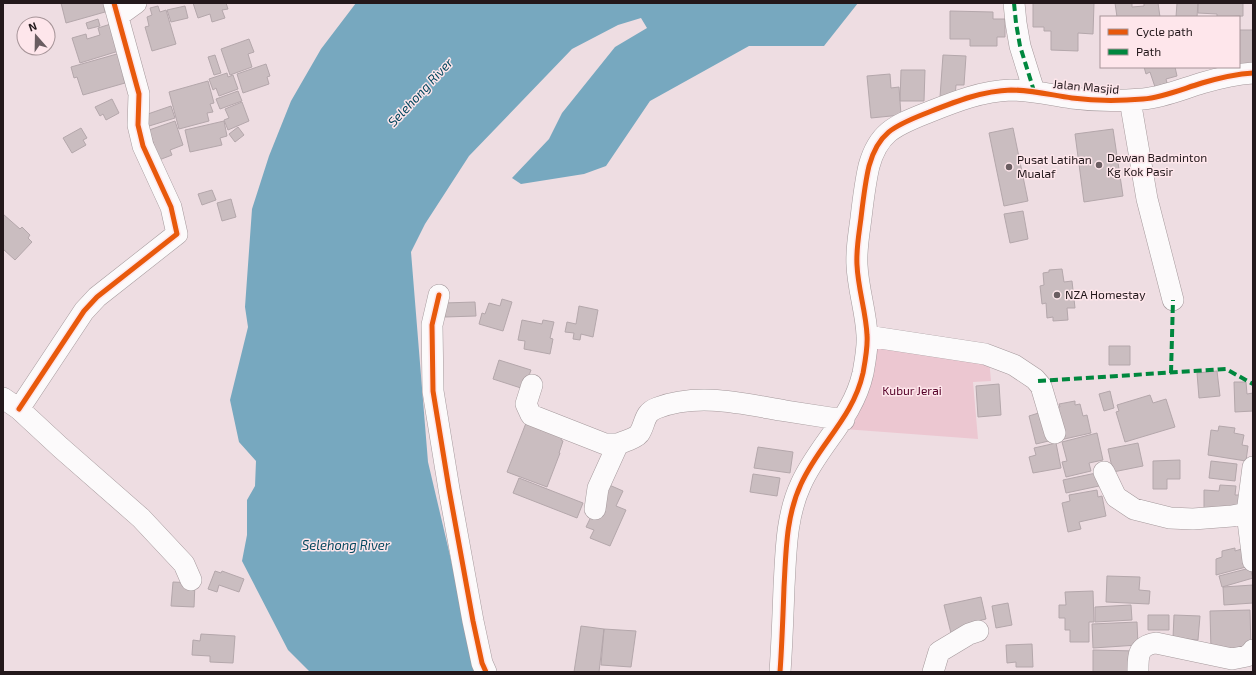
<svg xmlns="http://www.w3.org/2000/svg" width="1256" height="675" viewBox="0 0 1256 675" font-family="'Exo 2',sans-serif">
<rect width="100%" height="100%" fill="#eedde2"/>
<path fill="#ecc7d1" d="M872 343 989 359 991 381 973 382 978 439 844 429Z"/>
<path fill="#77a8bf" d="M356 3H858L824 46H749L650 101 606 166 584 174 521 184 512 178 549 139 562 113 615 47 647 28 641 18 618 25 572 49 469 156 425 224 411 252 428 462 476 666 475 672H310L288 650 242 561 247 535V500L255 486 256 461 239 442 230 400 248 327 245 307 252 209 269 156 291 101 321 49Z"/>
<path fill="#cabdc0" stroke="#b4a7ab" d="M61 3H103L105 12 66 23Z
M193 3H226L228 9 222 10 225 18 212 22 210 14 198 18Z
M1033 3H1094L1093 34 1078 33V51L1051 50V31H1044V27H1033Z
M1115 3H1132V7L1144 6V3H1158L1160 17H1117Z
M1177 3H1198L1197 17H1176Z
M1198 3H1243V16L1217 17V14L1198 13Z
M158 6 160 12 166 10 176 44 152 51 145 27 149 26 147 17 152 15 150 8Z
M185 6 188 18 171 22 167 10Z
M950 11 993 12V19H1005V37H997V46H970V39H950Z
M98 19 100 26 88 29 86 23Z
M114 23 122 50 80 63 72 38 86 34 87 39 100 35 98 28Z
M1239 30H1253V70L1239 67Z
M249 39 254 52 248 54 252 67 230 75 221 49Z
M124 52 128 75 123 76 125 83 83 95 77 77 74 78 71 67Z
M215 55 221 73 214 75 208 57Z
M943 55 966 56 964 85H956L955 98 940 97Z
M266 64 270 76 267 77 269 84 243 93 237 74Z
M1144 67H1175L1177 76 1166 79 1167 83 1155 87 1150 72 1146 74Z
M901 70H925L924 101H900Z
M227 73 228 77 233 75 238 89 219 96 216 88 213 90 209 79Z
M890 74 891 88 899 87 901 115 871 118 867 76Z
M208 81 214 103 210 104 213 112 207 113 209 121 179 129 169 92Z
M238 91 242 101 220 109 216 99Z
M112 99 119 113 106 120 103 114 100 116 95 107Z
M242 102 249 121 228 130 224 120 229 118 225 109Z
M171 106 175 118 146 127 142 116Z
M175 121 183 145 170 150 172 155 159 160 149 130Z
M224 121 227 136 220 138 222 145 190 152 185 130Z
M238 127 244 135 235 142 229 134Z
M81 128 87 138 83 140 86 145 72 153 63 138Z
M1013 128 1028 201 1004 206 989 133Z
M1113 129 1123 196 1084 202 1075 134Z
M212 190 216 200 202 205 198 194Z
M231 199 236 217 222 221 217 203Z
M1023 211 1028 239 1010 243 1004 214Z
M3 214 20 229 22 227 30 235 28 238 32 242 15 260 3 249Z
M1062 269 1064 282 1072 281 1075 308H1067L1068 320 1053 321V317L1047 318 1046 303 1042 304 1040 286 1044 285 1043 273 1049 272V270Z
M502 299 512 302 503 331 479 324 482 313 485 314 489 303 500 306Z
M475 302 476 316 445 317 444 303Z
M579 306 598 310 593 337 581 334 580 340 573 339 574 333 565 332 567 322 576 324Z
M522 320 542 324 543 320 554 322 550 338 553 339 550 354 524 349 525 341 518 340Z
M1109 346H1130V365H1109Z
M499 360 531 370 524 389 493 379Z
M1217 371 1220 396 1199 398 1197 373Z
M1234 382H1246L1247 394 1253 393V411L1235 412Z
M999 384 1001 415 978 417 976 386Z
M1110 391 1114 408 1104 411 1099 394Z
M1150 395 1153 403 1166 399 1175 427 1125 442 1116 412 1119 411 1117 405Z
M1075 401V405L1080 404 1083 416 1087 415 1091 433 1060 440 1053 409 1060 407 1059 404Z
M1045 411 1053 440 1036 444 1029 416Z
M526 423 562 437 561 440 563 441 559 453H560L547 487 507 472Z
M1219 426 1235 428 1234 433 1244 435 1242 445 1248 446 1246 461 1208 455 1211 430 1218 431Z
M1097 433 1103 460 1089 463 1091 471 1066 477 1062 462 1067 461 1062 442Z
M1056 443 1061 468 1033 473 1029 457 1036 455 1034 448Z
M1138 443 1143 466 1113 472 1108 449Z
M758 447 793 452 790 473 754 468Z
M1180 460V479H1167V489H1153V461Z
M1211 461 1237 464 1235 481 1209 478Z
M1096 473 1099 486 1066 493 1063 480Z
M753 474 780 478 777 496 750 492Z
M519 478 583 503 577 518 513 493Z
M607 484 623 491 616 506 626 510 610 546 590 538 594 530 586 527Z
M1220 485 1236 486 1235 495H1241L1240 510 1204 508V490L1219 491Z
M1097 490 1098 497 1102 496 1106 516 1079 522 1081 529 1068 532 1062 503 1070 501 1069 495Z
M1248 547 1246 567 1216 575V559L1222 557V551L1235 548V551Z
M1250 568 1253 578 1222 587 1219 576Z
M215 571 221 573 222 571 244 579 239 592 219 585 217 592 208 589Z
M1107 576 1140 577 1139 590 1150 591 1149 604 1106 602Z
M173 582 195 583 194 607 171 606Z
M1253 585V603L1224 605 1223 587Z
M1093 591 1094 622H1089V642H1070V630H1065V618H1059V605H1066L1065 592Z
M981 597 986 619 970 623 951 633 944 605Z
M1008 603 1012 625 996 628 992 606Z
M1131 605 1132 620 1095 622V607Z
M1250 610 1251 650 1211 651 1210 611Z
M1148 615H1169V630H1148Z
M1174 615 1200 616 1198 640 1173 638Z
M1137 622 1138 645 1093 648 1092 624Z
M581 626 604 629 599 672H574Z
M604 629 636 631 631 667 601 665Z
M201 634 235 636 233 663 210 662V656L192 655 193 640 200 641Z
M1032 644 1033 667H1016V662L1007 663 1006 645Z
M1093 650 1136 651 1135 672H1093Z"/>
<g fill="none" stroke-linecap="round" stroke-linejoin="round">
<defs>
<path id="minor" d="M1014 3 1016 23 1020 46 1034 91
M118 16 136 3
M1130 100 1147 199 1173 300
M439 295 432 325 433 391 449 489 473 621 482 663 486 672
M867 336 985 354 1014 365 1035 379 1041 386 1055 433
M532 385 526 404 531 415 605 444C609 444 614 444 617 444 621 443 638 437 639 434 646 424 643 413 657 408 699 392 744 404 786 411 805 414 824 417 844 420
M3 398 19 409 60 447 141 518 184 564 191 580
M19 409 84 311 97 297 177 234 171 207 143 146 138 125 139 94 114 3
M1253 467 1247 513 1253 561
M1104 472 1116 497 1134 509 1170 518 1193 519 1232 516 1247 513
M595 509 598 488 618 444
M780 672C782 644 783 615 784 587 786 552 786 516 801 484 819 444 853 418 863 373 865 362 868 347 867 335 866 312 858 289 857 265 856 249 859 234 861 218 863 201 865 183 869 166 878 133 894 126 924 114 952 103 980 91 1011 90 1032 90 1051 95 1072 98 1095 101 1119 101 1143 99 1164 97 1182 89 1202 83 1219 78 1236 74 1253 73
M933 672 939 652 969 634 978 631
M1138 672C1138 656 1137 646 1156 643L1232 659 1247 656 1252 652 1253 650"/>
</defs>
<use href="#minor" stroke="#a5999c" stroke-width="22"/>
<use href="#minor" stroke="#fcfafb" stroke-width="21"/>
<path stroke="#00873e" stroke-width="4" stroke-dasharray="8 4" stroke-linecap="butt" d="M1014 3 1016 23 1020 46 1034 91
M1171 373 1173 300
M1038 381 1226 369 1253 384"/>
<defs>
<path id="cycleway" d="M439 295 432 325 433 391 449 489 473 621 482 663 486 672
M19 409 84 311 97 297 177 234 171 207 143 146 138 125 139 94 114 3
M780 672C782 644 783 615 784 587 786 552 786 516 801 484 819 444 853 418 863 373 865 362 868 347 867 335 866 312 858 289 857 265 856 249 859 234 861 218 863 201 865 183 869 166 878 133 894 126 924 114 952 103 980 91 1011 90 1032 90 1051 95 1072 98 1095 101 1119 101 1143 99 1164 97 1182 89 1202 83 1219 78 1236 74 1253 73"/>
</defs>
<use href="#cycleway" stroke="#fee6eb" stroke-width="8"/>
<use href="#cycleway" stroke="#e8590c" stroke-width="5"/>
</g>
<g fill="#6a5d61" stroke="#fee6eb" stroke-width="1.5">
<circle cx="1099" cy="165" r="4"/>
<circle cx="1009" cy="167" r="4"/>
<circle cx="1057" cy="295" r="4"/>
</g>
<g text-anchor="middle" stroke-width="3" stroke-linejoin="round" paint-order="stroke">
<g font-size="12" fill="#23181b" stroke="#fee6eb">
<text transform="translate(1086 87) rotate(5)" y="4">Jalan Masjid</text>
</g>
<g font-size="12" fill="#23181b" stroke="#fee6eb" text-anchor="start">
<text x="1107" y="162">Dewan Badminton<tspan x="1107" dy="14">Kg Kok Pasir</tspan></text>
<text x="1017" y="164">Pusat Latihan<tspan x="1017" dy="14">Mualaf</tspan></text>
<text x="1065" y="299">NZA Homestay</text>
</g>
<g font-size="12" fill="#550027" stroke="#fee6eb">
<text x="912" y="395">Kubur Jerai</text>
</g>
<g font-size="13" font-style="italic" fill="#05485f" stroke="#fee6eb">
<text transform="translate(420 92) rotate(-47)" y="5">Selehong River</text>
<text x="346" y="550">Selehong River</text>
</g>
</g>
<rect width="1256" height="675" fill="none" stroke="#23181b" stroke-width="8"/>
<rect x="1100" y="16" width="140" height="52" fill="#fee6eb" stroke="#a69498"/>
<rect x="1108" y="29" width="20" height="6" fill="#e8590c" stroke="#a69498"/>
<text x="1136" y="36" font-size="12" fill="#23181b">Cycle path</text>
<rect x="1108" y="49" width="20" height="6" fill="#00873e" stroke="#a69498"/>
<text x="1136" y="56" font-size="12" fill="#23181b">Path</text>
<g transform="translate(36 36) rotate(340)"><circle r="19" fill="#fee6eb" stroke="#a69498"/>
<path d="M0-3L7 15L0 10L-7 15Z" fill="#6a5d61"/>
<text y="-6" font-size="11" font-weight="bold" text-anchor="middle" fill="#23181b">N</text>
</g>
</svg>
